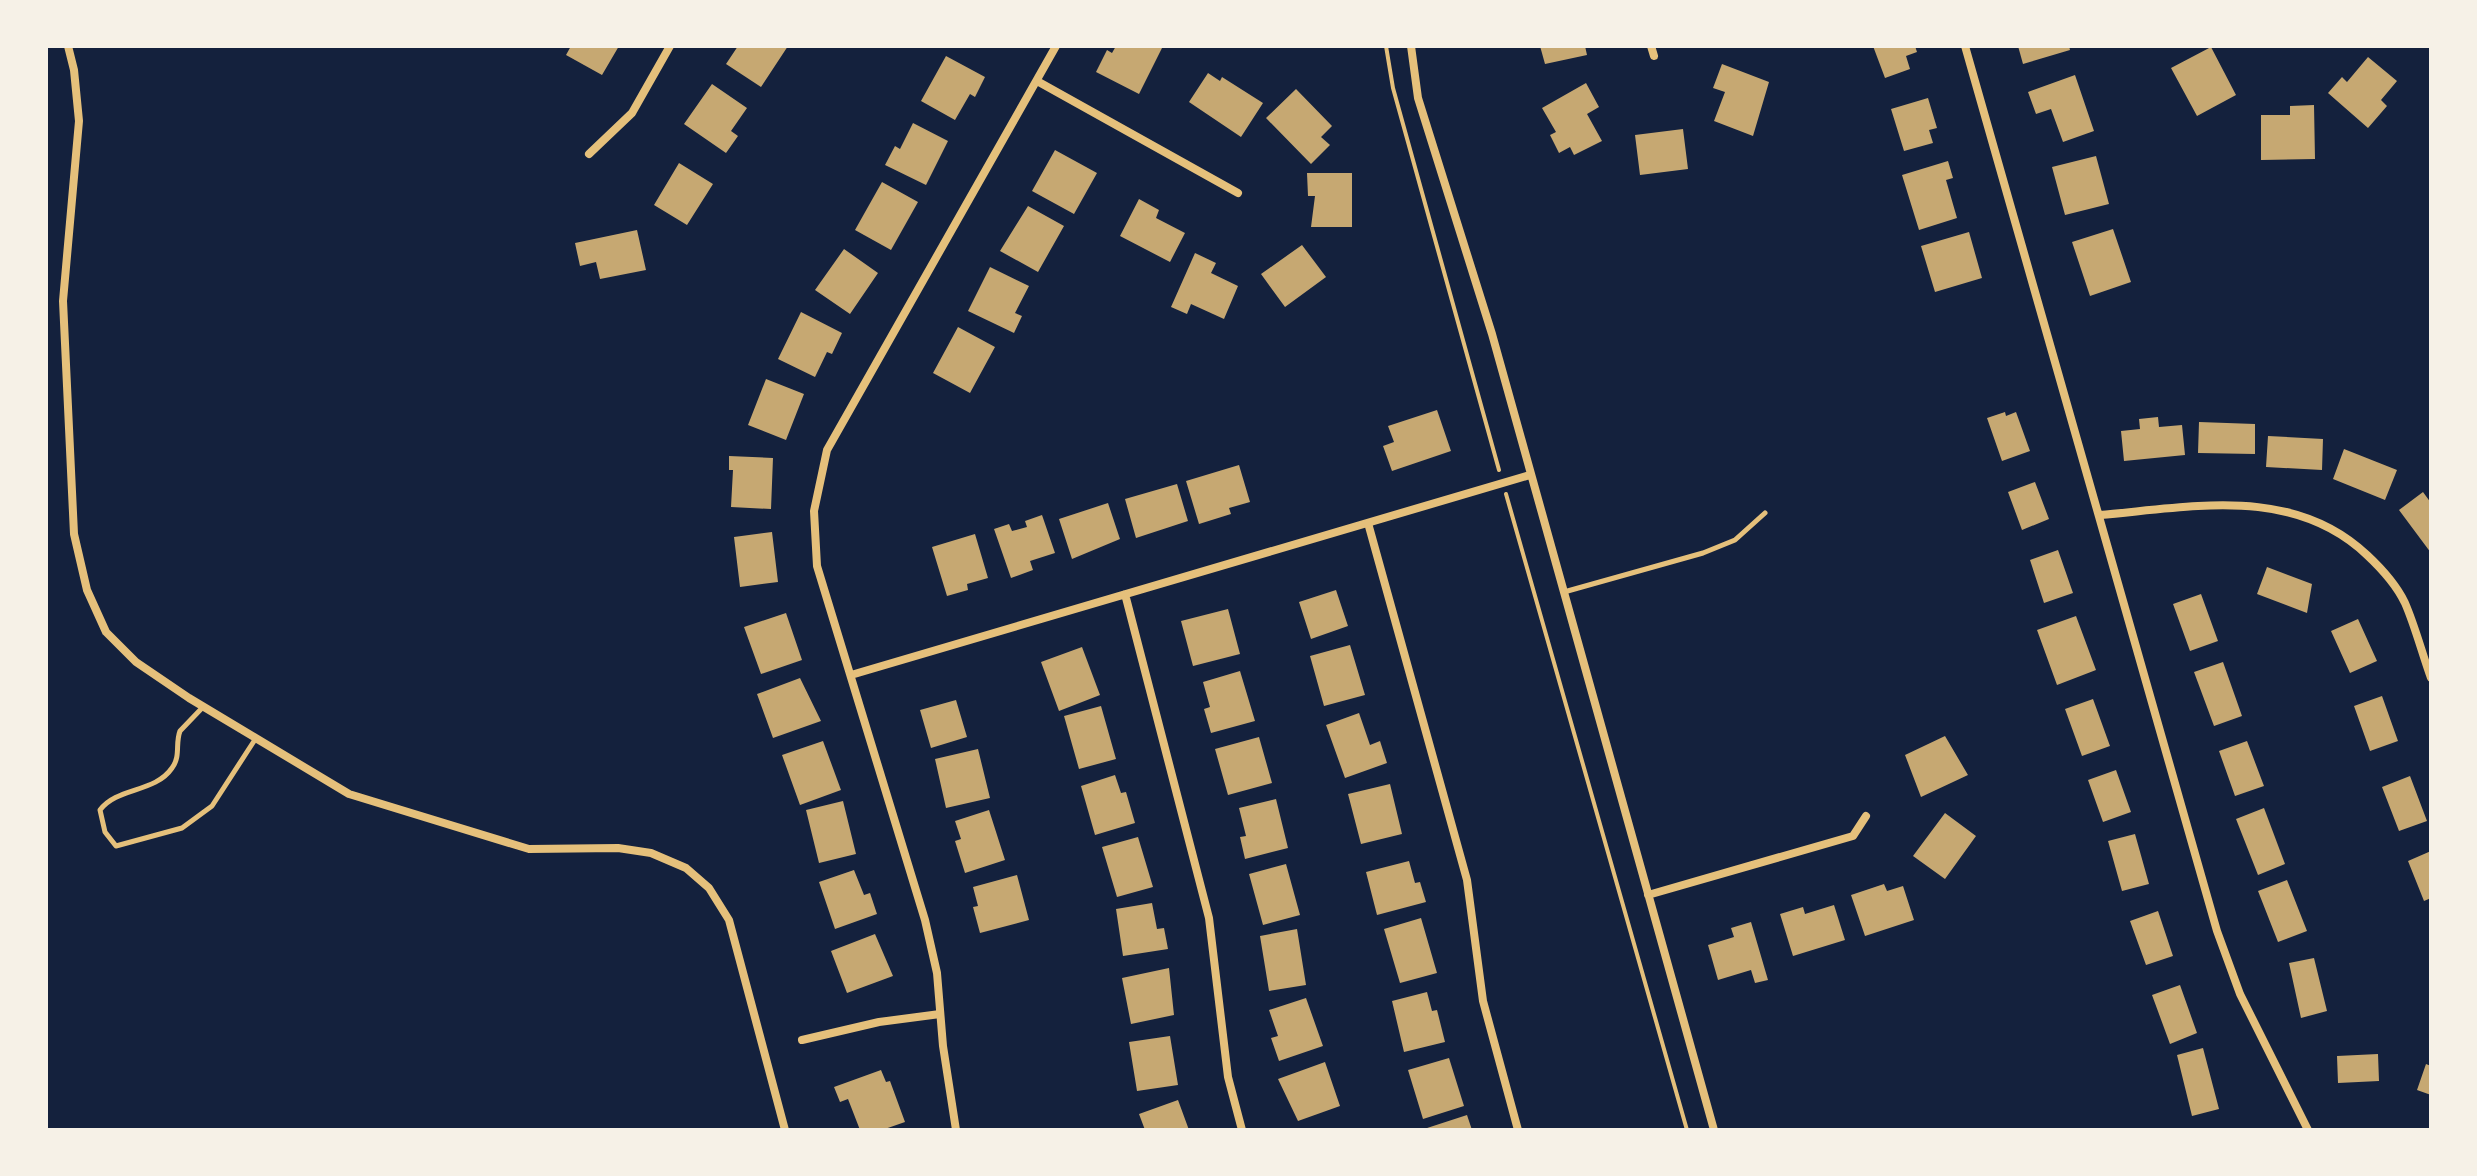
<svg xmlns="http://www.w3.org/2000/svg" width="2477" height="1176" viewBox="0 0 2477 1176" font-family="Rubik,sans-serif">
<rect width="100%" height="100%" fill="#14213d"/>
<path fill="#c6a872" d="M571 46H619L602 75 566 55Z
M738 46H788L761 87 726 64Z
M1116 46H1163L1139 94 1096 72 1107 50 1112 53Z
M1540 46H1585L1587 55 1545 64Z
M1873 46H1915L1917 52 1906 56 1910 69 1885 78Z
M2018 46H2069L2070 50 2023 64Z
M2211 47 2236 95 2197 116 2171 68Z
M946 56 985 77 975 97 970 94 955 120 921 101Z
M2368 57 2397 81 2381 100 2387 106 2368 128 2328 93 2342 77 2347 82Z
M1722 64 1769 82 1753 136 1714 121 1725 92 1713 88Z
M1208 73 1220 81 1222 77 1263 103 1241 137 1189 102Z
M2075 75 2094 131 2063 142 2051 109 2036 114 2028 92Z
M1586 83 1599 107 1587 114 1602 141 1574 155 1570 147 1559 153 1550 135 1556 132 1542 108Z
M712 84 747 108 731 131 738 136 726 153 684 124Z
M1296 89 1332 126 1321 137 1330 145 1311 164 1266 118Z
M1928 98 1937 128 1929 130 1933 143 1904 151 1891 109Z
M2314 105 2315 159 2261 160V115H2290V106Z
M913 123 948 141 926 185 885 165 895 146 900 149Z
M1683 129 1688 169 1640 175 1635 135Z
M1055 150 1097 173 1074 214 1032 191Z
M2096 156 2109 204 2065 215 2052 167Z
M1948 161 1953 178 1946 180 1957 218 1919 230 1902 175Z
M679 163 713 184 687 225 654 205Z
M1307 173H1352V227H1311L1315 196H1308Z
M882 182 918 202 891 250 855 230Z
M1139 199 1159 210 1156 218 1185 233 1170 262 1120 236Z
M1028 206 1064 226 1038 272 1000 251Z
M2113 229 2131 282 2090 296 2072 242Z
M637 230 646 270 600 279 596 262 580 266 575 243Z
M1969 232 1982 278 1935 292 1921 246Z
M1302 245 1326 277 1285 307 1261 274Z
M844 249 878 273 850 314 815 290Z
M1195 253 1216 263 1211 273 1238 286 1224 319 1191 304 1187 314 1171 307Z
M990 267 1029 286 1015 313 1022 316 1014 333 968 311Z
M801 312 842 333 832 354 827 352 815 377 778 359Z
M958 327 995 347 970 393 933 373Z
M766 379 804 394 786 440 748 425Z
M1437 410 1451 451 1392 471 1383 446 1394 442 1388 426Z
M2005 412 2006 416 2016 412 2030 451 2002 461 1987 418Z
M2158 417 2159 427 2182 425 2185 455 2124 461 2121 431 2140 429 2139 419Z
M2199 422 2255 424V454L2198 453Z
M2268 436 2323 439 2322 470 2266 467Z
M2344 449 2397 470 2385 500 2333 479Z
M729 456 773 458 771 509 731 507 733 470H729Z
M1239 465 1250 502 1229 508 1231 514 1199 524 1186 481Z
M2035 482 2049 519 2022 530 2008 492Z
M1177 484 1188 521 1136 538 1125 499Z
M2423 492 2431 503V553L2399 510Z
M1108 503 1120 539 1072 559 1059 519Z
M1042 515 1055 553 1030 561 1033 570 1011 578 994 529 1009 524 1012 531 1027 527 1025 521Z
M772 532 778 582 740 587 734 537Z
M975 534 988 578 967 584 968 590 947 596 932 547Z
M2058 550 2073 593 2044 603 2030 560Z
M2267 567 2312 584 2307 613 2257 594Z
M1336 590 1348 626 1311 639 1299 602Z
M2201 594 2218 641 2190 651 2173 604Z
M1228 609 1240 654 1193 666 1181 621Z
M786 613 802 660 761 674 744 627Z
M2076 616 2096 670 2057 685 2037 630Z
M2358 619 2377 661 2350 673 2331 631Z
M1350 645 1365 695 1324 706 1310 656Z
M1082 647 1100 695 1059 711 1041 662Z
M2223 662 2242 716 2214 726 2194 672Z
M1240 671 1255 721 1211 733 1204 709 1210 707 1203 682Z
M800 678 821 721 773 738 757 694Z
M2382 696 2398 741 2370 751 2354 706Z
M2093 699 2110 746 2082 756 2065 709Z
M956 700 967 737 931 748 920 710Z
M1101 706 1116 759 1079 769 1064 716Z
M1359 713 1370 745 1380 741 1387 763 1345 778 1326 725Z
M1945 736 1968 775 1921 797 1905 755Z
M1259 737 1272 783 1228 795 1215 749Z
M823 741 841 790 800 805 782 755Z
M2247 741 2264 786 2235 796 2219 751Z
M978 749 990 798 946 808 935 759Z
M2116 770 2131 812 2103 822 2088 780Z
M1115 775 1121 793 1126 792 1135 823 1095 835 1081 786Z
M2410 776 2427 821 2399 831 2382 787Z
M1390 784 1402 834 1361 844 1348 794Z
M1276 799 1288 848 1245 859 1240 837 1246 836 1239 808Z
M843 801 856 854 819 863 806 810Z
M2264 808 2285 864 2258 875 2236 819Z
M989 810 1005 860 965 873 955 841 961 839 955 821Z
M1945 813 1976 836 1945 879 1913 856Z
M2135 834 2149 884 2122 891 2108 841Z
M1138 837 1153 887 1117 897 1102 847Z
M2431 851V898L2424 901 2408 861Z
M1409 861 1415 883 1420 882 1426 902 1377 915 1366 872Z
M1286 864 1300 915 1263 925 1249 874Z
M854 870 864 895 870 893 877 914 835 929 819 882Z
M1017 875 1029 920 980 933 973 907 978 906 973 887Z
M2287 880 2307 931 2278 942 2258 891Z
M1884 884 1887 891 1903 886 1914 920 1865 936 1851 895Z
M1152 903 1157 929 1164 928 1168 949 1123 956 1116 909Z
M1834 905 1845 940 1793 956 1780 914 1803 907 1805 914Z
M2158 911 2173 956 2146 965 2130 921Z
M1421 918 1437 973 1400 983 1384 929Z
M1751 922 1768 980 1755 983 1751 970 1718 980 1708 945 1734 937 1731 928Z
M1297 929 1306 985 1269 991 1260 936Z
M875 934 893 976 847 993 831 951Z
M2314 958 2327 1011 2301 1018 2289 963Z
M1169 968 1174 1015 1131 1024 1122 978Z
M2180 985 2197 1033 2170 1044 2152 995Z
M1427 992 1432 1011 1437 1010 1445 1042 1404 1052 1392 1001Z
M1306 998 1323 1046 1279 1061 1271 1038 1278 1036 1269 1010Z
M1170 1036 1178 1085 1137 1091 1129 1042Z
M2203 1048 2219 1109 2192 1116 2177 1055Z
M2378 1054 2379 1081 2338 1083 2337 1056Z
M1449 1058 1464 1106 1423 1119 1408 1070Z
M1325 1062 1340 1106 1298 1121 1278 1079Z
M2426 1064 2431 1066V1095L2417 1090Z
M881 1070 886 1082 890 1081 905 1122 882 1130H860L848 1099 840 1102 834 1087Z
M1178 1100 1189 1130H1145L1139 1114Z
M1467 1115 1472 1130H1425L1424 1129Z"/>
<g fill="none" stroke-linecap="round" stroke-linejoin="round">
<path stroke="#e5c07b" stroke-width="4" d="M1386 46 1393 88 1499 470
M1506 494 1687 1130"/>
<path stroke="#e5c07b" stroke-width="5" d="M1564 592 1703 553 1735 540 1765 513
M203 707 180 731C175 744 181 756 172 768 155 793 117 787 100 810L105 832 116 846 182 828 212 806 256 738"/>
<path stroke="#e5c07b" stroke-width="8" d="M68 46 74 70 79 121 63 301 74 534 87 590 106 632 136 662 189 698 349 794 529 849 618 848 651 853 686 868 709 888 729 920 785 1130
M1411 46 1418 98 1492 334 1714 1130
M1651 46 1654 56
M1965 46 2217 931 2240 994 2308 1130
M1037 81 1238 193
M589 154 632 113 670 46
M2100 515C2193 507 2293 485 2367 555 2382 569 2396 584 2405 603 2415 626 2422 653 2431 678
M1368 523 1467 880 1483 1001 1518 1130
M1125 594 1209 918 1228 1077 1242 1130
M851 675 1530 475
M1648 895 1853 836 1866 816
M802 1040 879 1022 940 1014
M956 1130 943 1046 937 973 925 920 817 566 814 511 827 450 1056 46"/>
</g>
<rect width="2477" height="1176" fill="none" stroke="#f6f1e7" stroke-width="96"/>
</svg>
